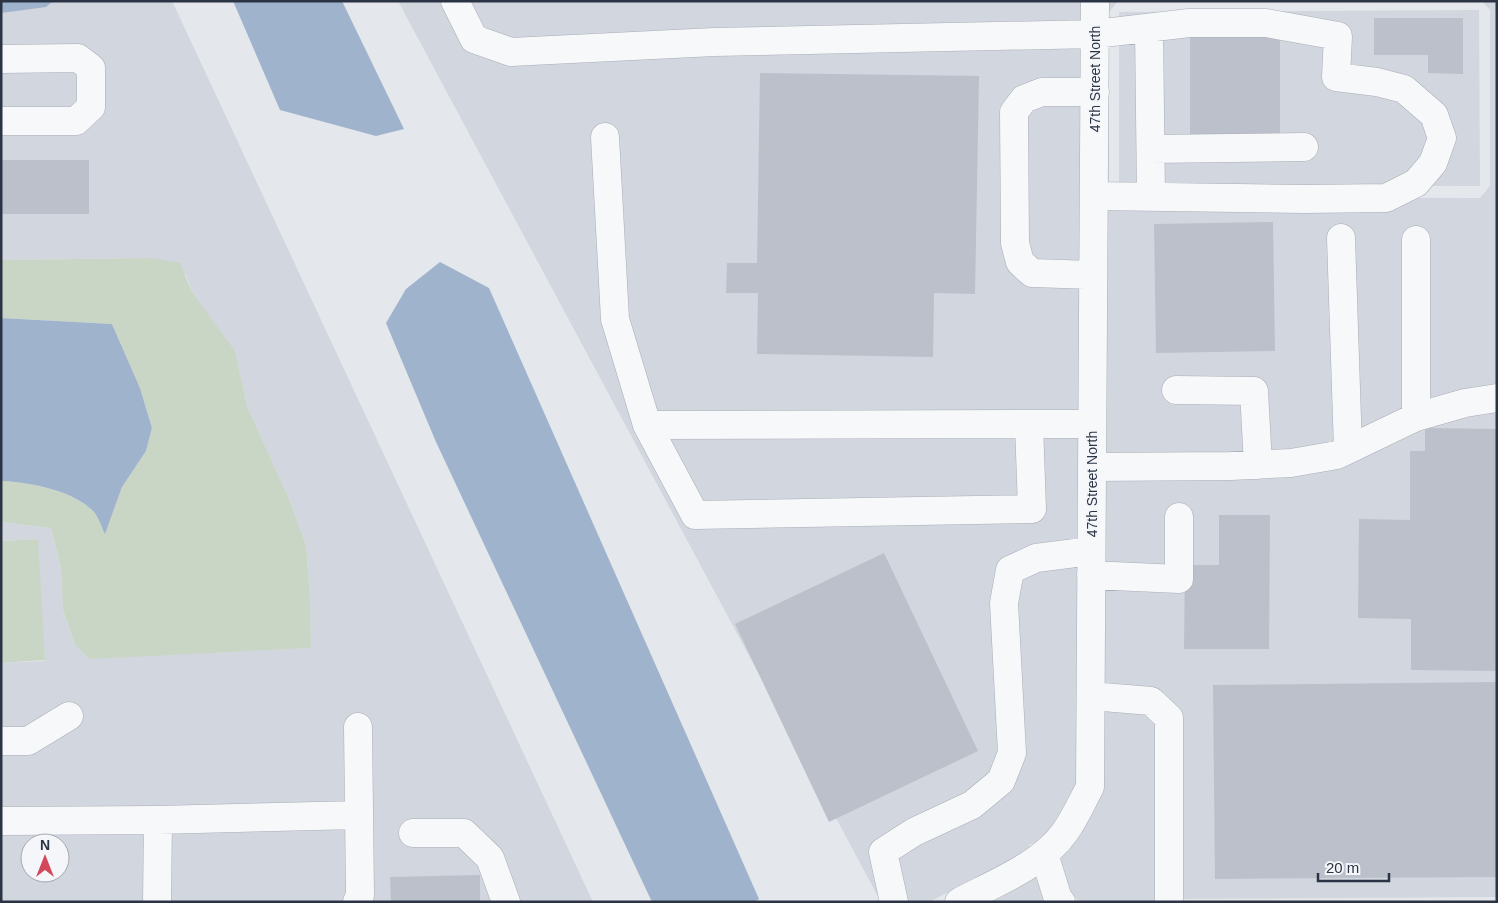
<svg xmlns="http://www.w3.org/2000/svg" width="1498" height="903" viewBox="0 0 1498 903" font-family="Helvetica,sans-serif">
<rect width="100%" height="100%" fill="#e4e7ec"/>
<path fill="#d2d6de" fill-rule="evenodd" d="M1 1H172L593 902H1V663L45 661 37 539 1 541V522L51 528 61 568 63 610 75 645 90 658 311 648 310 597 306 545 289 499 247 406 235 352 192 292 186 275 150 258 1 260ZM30 843H60V873H30Z
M398 1H1083L1078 783 1055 824 1038 841 1029 845V847L1012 859 929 902H881Z
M1108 1H1118L1109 12V185L1119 197 1480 198 1490 186V10L1482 1H1497V897L1180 899 1151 902H1079L1069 891 1059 858 1066 850 1069 851 1074 841 1082 834 1080 831Z
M1479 10 1480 186 1119 185V12Z
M1038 874 1046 902H988Z"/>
<path fill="#c9d6c5" d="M150 258 180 263 192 292 235 351 247 406 289 499 306 545 310 597 311 648 90 659 75 645 63 610 61 568 51 528 1 522V481C30 482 70 490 92 510 98 515 101 526 105 533L122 487 146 451 152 428 140 388 112 324 1 318V260Z
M38 539 45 660 1 663V541Z"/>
<path fill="#9fb4cc" d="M1 1H53L46 7 1 13Z
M233 1H342L404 129 376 136 280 110Z
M440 262 489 288 759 899 754 902H652L436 442 386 323 406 289Z
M1 318 112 324 140 388 152 428 146 451 122 487 105 534C101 526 98 515 92 510 71 490 29 482 1 481Z"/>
<path fill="#bbc0ca" d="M1374 18H1463V74L1428 73V55H1374Z
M1190 31H1280V137H1190Z
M760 73 979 76 975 294 934 293 933 357 757 354 758 293H726L727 263H757Z
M1 160H89V214H1Z
M1273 222 1275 351 1156 353 1154 224Z
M1425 428 1497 429V671L1411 670V619L1358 618 1359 519 1410 520V451H1425Z
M1219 515H1270L1269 649H1184L1185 565H1219Z
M884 553 978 751 829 822 735 624Z
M1497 682V877L1215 879 1213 685Z
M480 875V902H391L390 877Z"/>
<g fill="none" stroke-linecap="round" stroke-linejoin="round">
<defs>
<path id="minor" d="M455 1 474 39 511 52 714 42 1095 34 1189 23H1266L1338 36 1336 77 1377 82 1404 89 1434 115 1442 138 1433 163 1416 183 1386 198 1304 199 1094 196
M1149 29 1151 196
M1 59 78 58 91 68V107L76 121H1
M605 137 615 319 647 425
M1151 149 1304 147
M1341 238 1348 449
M1093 275 1032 273 1020 262 1015 243 1014 112 1024 99 1042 92H1095
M1176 390 1254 391 1258 465
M1416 417V240
M1029 424 1032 509 695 515 647 425 1029 424H1092
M1092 467 1231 466 1291 463 1337 455 1416 417 1465 403 1497 398
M1091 575 1179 579V517
M1091 696 1151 701 1169 718V902
M1 741H28L69 716
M1 821 158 820 358 815
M413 833H464L490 858 506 902
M1044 854 1058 899 1061 902
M157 902 158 820
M357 902 360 895 358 727
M894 902 883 852 914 832 972 805 1001 781 1012 753 1004 603 1010 570 1036 558 1091 551
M959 902C993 884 1042 865 1065 832 1075 818 1082 802 1090 787L1095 1"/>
</defs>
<use href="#minor" stroke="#a9aeb7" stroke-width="29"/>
<use href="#minor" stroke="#f7f8fa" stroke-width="28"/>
</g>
<g text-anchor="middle" stroke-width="4" stroke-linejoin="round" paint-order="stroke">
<g font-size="14" fill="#2b3445" stroke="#f4f6f9">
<text transform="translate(1095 79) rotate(-90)" y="5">47th Street North</text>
<text transform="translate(1092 484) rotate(-90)" y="5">47th Street North</text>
</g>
</g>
<rect width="1498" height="903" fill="none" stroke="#2b3445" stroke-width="5"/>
<g transform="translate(45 858)"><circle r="24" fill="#f4f6f9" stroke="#a4a8b1"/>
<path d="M0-4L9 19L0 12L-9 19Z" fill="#d1495b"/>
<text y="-8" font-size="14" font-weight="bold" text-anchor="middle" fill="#2b3445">N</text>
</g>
<path d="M1318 873v8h71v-8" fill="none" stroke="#2b3445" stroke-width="2.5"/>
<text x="1326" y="873" font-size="15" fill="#2b3445" stroke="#f4f6f9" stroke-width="4" paint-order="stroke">20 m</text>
</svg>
